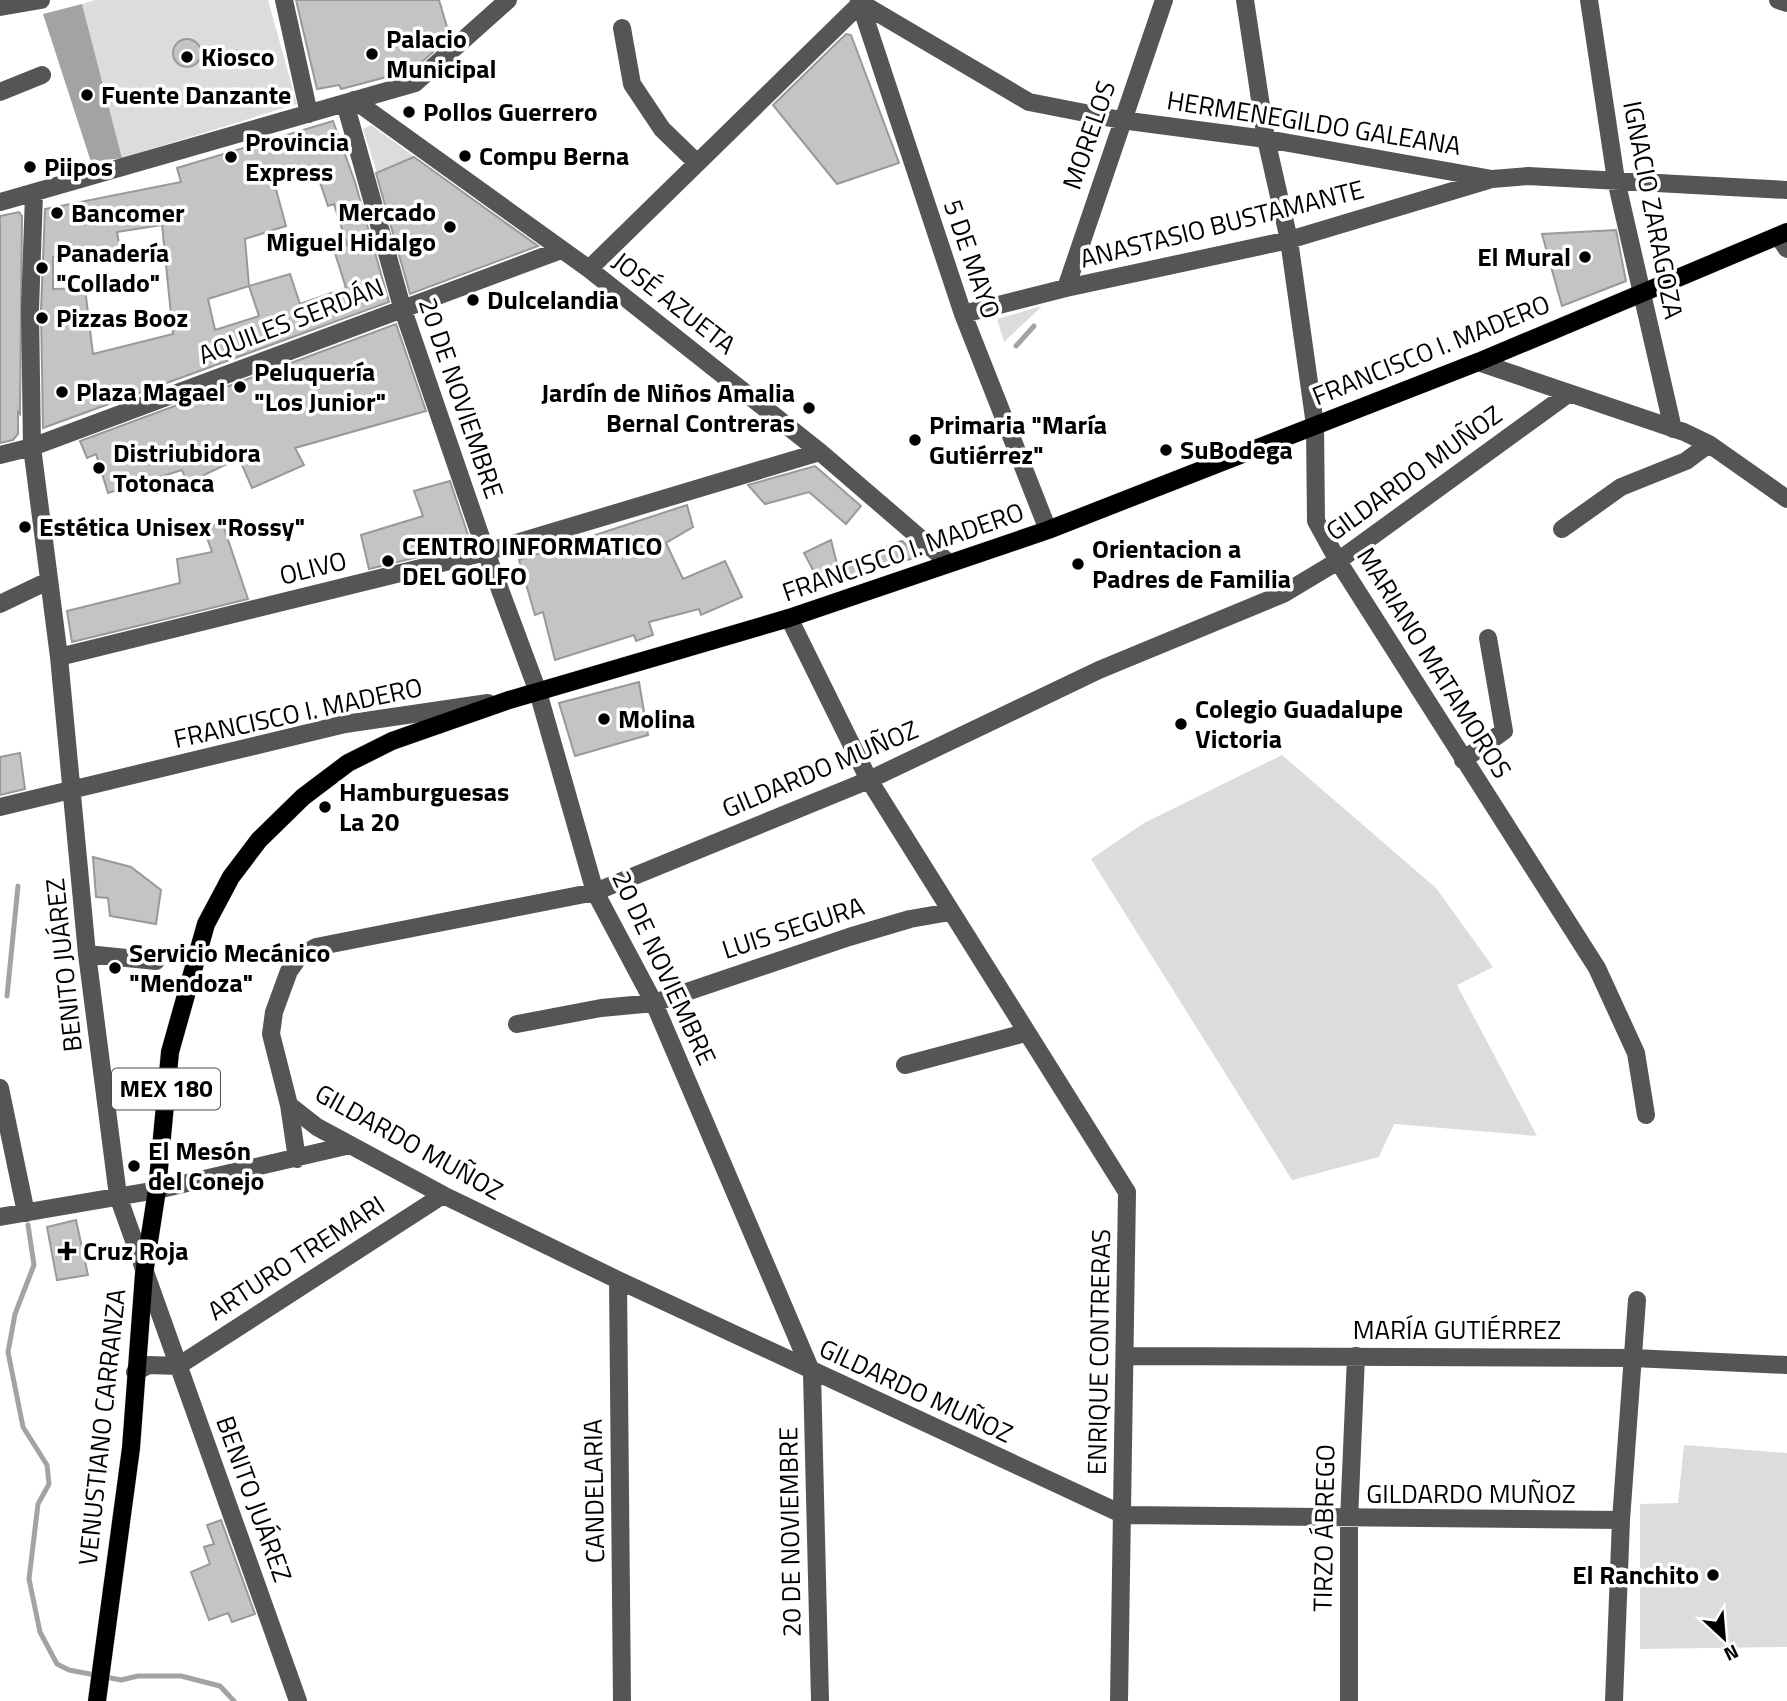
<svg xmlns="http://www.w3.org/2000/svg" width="1787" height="1701" viewBox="0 0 1787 1701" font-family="'Titillium Web',sans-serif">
<rect width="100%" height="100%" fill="#fff"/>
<path fill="#dcdcdc" d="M95 0H268L297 104 122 158 82 4Z
M371 125 415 157 377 173 363 129Z
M1042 306 1004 342 997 319Z
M1282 755 1436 888 1493 967 1457 985 1537 1136 1394 1124 1379 1157 1292 1180 1091 859 1144 823Z
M1684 1445 1787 1453V1647L1640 1649V1504L1678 1503Z"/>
<path fill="#a3a3a3" d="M82 4 122 158 91 162 43 14Z"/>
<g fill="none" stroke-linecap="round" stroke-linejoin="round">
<path stroke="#a3a3a3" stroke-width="5" d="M1016 346 1034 326
M7 996 18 886
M28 1225 34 1265 15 1314 8 1352 23 1427 47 1465 49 1484 38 1504 29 1579 40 1632 57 1664 69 1670 121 1680 138 1676H181L220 1686 234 1701"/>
</g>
<path fill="#c4c4c4" stroke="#999" stroke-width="2" fill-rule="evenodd" d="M296 0H439L450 37 413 70 341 89 339 85 317 89Z
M846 34 851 35 899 163 837 184 773 105Z
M173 53a14 14 0 1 1 28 0a14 14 0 1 1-28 0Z
M333 121 355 182 389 302 43 428 41 310 45 209 181 182 177 168ZM315 168 328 206 334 204 347 245 334 250 346 288 300 304 290 274 249 286 245 239 286 226 274 182ZM162 225 173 334 93 354 85 288 53 289V257L120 249 117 232ZM249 286 259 316 215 330 208 299Z
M414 157 538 246 410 294 376 173Z
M19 212 22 216 20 414 18 412V434L13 440 0 443V216Z
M1616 230 1626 281 1562 306 1542 234Z
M396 324 426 411 295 448 304 465 252 488 239 458 204 475 209 488 192 494 182 470 108 493 96 454 87 458 80 441Z
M815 466 861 506 846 524 809 492 765 504 748 485Z
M450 481 471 544 369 569 361 535 423 516 414 491Z
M687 505 693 527 666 543 683 579 725 561 742 597 701 615 699 609 649 622 653 635 636 641 634 635 555 660 543 612 535 615 519 560Z
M222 522 248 599 72 642 67 611 180 583 177 559 212 552 204 529Z
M831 540 837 564 902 541 913 551 911 559 821 585 804 553Z
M639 682 648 735 575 756 559 703Z
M20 753 25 789 0 795V757Z
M93 857 131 867 161 890 156 924 110 916 108 898 96 897Z
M76 1220 88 1275 57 1280 47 1227Z
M221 1520 255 1614 232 1622 228 1613 209 1620 191 1572 210 1564 204 1547 214 1544 207 1525Z"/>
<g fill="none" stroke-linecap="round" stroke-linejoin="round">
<defs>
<path id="major" d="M97 1701 131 1448 144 1274 157 1190 170 1052 206 924 231 877 259 840 303 797 348 763 392 741 509 700 789 618 1048 530 1478 362 1787 232"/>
</defs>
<use href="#major" stroke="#dbdbdb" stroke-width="19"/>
<path stroke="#555" stroke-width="18" d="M284 0 309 114
M859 0 963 314 1048 530
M1245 0 1266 139 1289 240 1315 425 1316 521 1338 561 1597 968 1636 1053 1646 1115
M1589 0 1616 180 1673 429
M1778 0 1787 3
M861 3 1029 102 1121 120 1266 139 1492 179 1528 176 1787 190
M0 7 41 0
M622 28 632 84 662 129 696 162
M0 92 42 75
M354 100 589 269 820 452 949 563
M345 103 402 307 486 552 538 692 595 892 654 1003 812 1373 820 1701
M34 194 30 310 32 447 59 657 87 954 118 1196 298 1701
M0 202 415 83 508 0
M1778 236 1787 249
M589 269 864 0
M1066 288 1164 0
M963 314 1066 288 1289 240 1489 180
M1478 362 1684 432 1709 444 1787 499
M1568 394 1338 561 1283 594 1099 670 869 780 595 892 316 947 299 957 289 971 274 1012 271 1034 289 1105 317 1127 443 1195 618 1280 1124 1515 1621 1520
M0 455 32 447 561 250
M1562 529 1621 487 1686 461 1709 444
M0 604 48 581
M789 618 869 780 1127 1192 1119 1701
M59 657 486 552 820 452
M1463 760 1504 731 1488 638
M0 807 345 724 488 703
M87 954 156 961
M517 1024 601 1008 654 1003 849 937 910 919 950 912
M905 1065 1025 1033
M0 1088 26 1213
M289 1105 297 1159
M0 1217 157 1190 350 1145
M618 1280 622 1701
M1126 1356 1633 1358 1787 1365
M135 1372 149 1365 178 1366 443 1195
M1349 1701V1520L1356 1356
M1614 1701 1621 1520 1637 1300"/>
<use href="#major" stroke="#000" stroke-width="18"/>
</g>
<g fill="#000" stroke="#fff" stroke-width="2.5">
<circle cx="372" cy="54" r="7"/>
<circle cx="187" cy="57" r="7"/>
<circle cx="87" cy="95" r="7"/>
<circle cx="409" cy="112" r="7"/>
<circle cx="465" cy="156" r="7"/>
<circle cx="231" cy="157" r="7"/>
<circle cx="30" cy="167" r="7"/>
<circle cx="57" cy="213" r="7"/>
<circle cx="450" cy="227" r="7"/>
<circle cx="1585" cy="257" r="7"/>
<circle cx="42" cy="268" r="7"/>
<circle cx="473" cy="300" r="7"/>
<circle cx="42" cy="318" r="7"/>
<circle cx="240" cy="387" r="7"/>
<circle cx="62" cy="392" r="7"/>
<circle cx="809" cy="408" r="7"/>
<circle cx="915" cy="440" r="7"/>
<circle cx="1166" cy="450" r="7"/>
<circle cx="99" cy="468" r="7"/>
<circle cx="25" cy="527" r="7"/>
<circle cx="388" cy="561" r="7"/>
<circle cx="1078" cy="564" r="7"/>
<circle cx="604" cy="719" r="7"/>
<circle cx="1181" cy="724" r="7"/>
<circle cx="325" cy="807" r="7"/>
<circle cx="115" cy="968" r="7"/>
<circle cx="134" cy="1166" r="7"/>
<path d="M63.5 1240.5h7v7h7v7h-7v7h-7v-7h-7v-7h7z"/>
<circle cx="1713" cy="1575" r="7"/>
</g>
<g text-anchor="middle" stroke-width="7" stroke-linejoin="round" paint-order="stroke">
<rect fill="#fff" stroke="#4c4c4c" stroke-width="2" x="112" y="1068.5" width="108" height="41" rx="5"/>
<g font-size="24" font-weight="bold" fill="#000">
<text x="166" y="1097">MEX 180</text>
</g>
<g font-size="26" font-weight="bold" fill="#000" stroke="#fff" text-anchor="start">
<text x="386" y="48">Palacio<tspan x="386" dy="30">Municipal</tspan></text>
<text x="201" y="66">Kiosco</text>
<text x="101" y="104">Fuente Danzante</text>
<text x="423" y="121">Pollos Guerrero</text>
<text x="245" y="151">Provincia<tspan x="245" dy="30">Express</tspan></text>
<text x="479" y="165">Compu Berna</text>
<text x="44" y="176">Piipos</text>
<text x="436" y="221" text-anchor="end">Mercado<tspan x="436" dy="30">Miguel Hidalgo</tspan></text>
<text x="71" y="222">Bancomer</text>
<text x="56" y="262">Panadería<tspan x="56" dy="30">"Collado"</tspan></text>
<text x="1571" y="266" text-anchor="end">El Mural</text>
<text x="487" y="309">Dulcelandia</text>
<text x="56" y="327">Pizzas Booz</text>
<text x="254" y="381">Peluquería<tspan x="254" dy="30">"Los Junior"</tspan></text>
<text x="76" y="401">Plaza Magael</text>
<text x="795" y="402" text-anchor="end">Jardín de Niños Amalia<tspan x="795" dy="30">Bernal Contreras</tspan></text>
<text x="929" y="434">Primaria "María<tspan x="929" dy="30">Gutiérrez"</tspan></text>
<text x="1180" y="459">SuBodega</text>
<text x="113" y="462">Distriubidora<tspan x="113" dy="30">Totonaca</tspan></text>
<text x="39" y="536">Estética Unisex "Rossy"</text>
<text x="402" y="555">CENTRO INFORMATICO<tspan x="402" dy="30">DEL GOLFO</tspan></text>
<text x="1092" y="558">Orientacion a<tspan x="1092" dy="30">Padres de Familia</tspan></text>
<text x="1195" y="718">Colegio Guadalupe<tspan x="1195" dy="30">Victoria</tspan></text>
<text x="618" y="728">Molina</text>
<text x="339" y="801">Hamburguesas<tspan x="339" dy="30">La 20</tspan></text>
<text x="129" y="962">Servicio Mecánico<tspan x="129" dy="30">"Mendoza"</tspan></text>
<text x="148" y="1160">El Mesón<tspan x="148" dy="30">del Conejo</tspan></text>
<text x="83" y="1260">Cruz Roja</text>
<text x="1699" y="1584" text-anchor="end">El Ranchito</text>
</g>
<g font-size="26" fill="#000" stroke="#fff">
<text transform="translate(1314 123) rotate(9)" y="9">HERMENEGILDO GALEANA</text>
<text transform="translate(1089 135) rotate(-71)" y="9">MORELOS</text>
<text transform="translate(1653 210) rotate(79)" y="9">IGNACIO ZARAGOZA</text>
<text transform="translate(1222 224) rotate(-14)" y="9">ANASTASIO BUSTAMANTE</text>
<text transform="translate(972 259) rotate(71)" y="9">5 DE MAYO</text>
<text transform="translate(674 303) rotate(38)" y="9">JOSÉ AZUETA</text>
<text transform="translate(291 321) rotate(-21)" y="9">AQUILES SERDÁN</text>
<text transform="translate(1431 350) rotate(-22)" y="9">FRANCISCO I. MADERO</text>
<text transform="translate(461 398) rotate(71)" y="9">20 DE NOVIEMBRE</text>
<text transform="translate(1414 473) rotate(-36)" y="9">GILDARDO MUÑOZ</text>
<text transform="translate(903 552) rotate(-19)" y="9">FRANCISCO I. MADERO</text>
<text transform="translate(313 568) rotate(-14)" y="9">OLIVO</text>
<text transform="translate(1434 663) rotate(58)" y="9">MARIANO MATAMOROS</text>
<text transform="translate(298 713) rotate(-12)" y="9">FRANCISCO I. MADERO</text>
<text transform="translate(820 769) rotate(-23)" y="9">GILDARDO MUÑOZ</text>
<text transform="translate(793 928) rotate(-18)" y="9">LUIS SEGURA</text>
<text transform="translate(64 965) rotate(-96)" y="9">BENITO JUÁREZ</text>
<text transform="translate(664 968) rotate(65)" y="9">20 DE NOVIEMBRE</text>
<text transform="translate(409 1142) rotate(29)" y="9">GILDARDO MUÑOZ</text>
<text transform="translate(296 1258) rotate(-33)" y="9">ARTURO TREMARI</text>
<text x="1457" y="1339">MARÍA GUTIÉRREZ</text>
<text transform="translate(1099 1352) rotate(-89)" y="9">ENRIQUE CONTRERAS</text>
<text transform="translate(916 1391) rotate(25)" y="9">GILDARDO MUÑOZ</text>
<text transform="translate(102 1427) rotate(-84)" y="9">VENUSTIANO CARRANZA</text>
<text transform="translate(594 1491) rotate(-91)" y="9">CANDELARIA</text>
<text x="1471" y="1503">GILDARDO MUÑOZ</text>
<text transform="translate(254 1499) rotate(70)" y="9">BENITO JUÁREZ</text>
<text transform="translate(1324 1528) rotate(-89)" y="9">TIRZO ÁBREGO</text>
<text transform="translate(790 1532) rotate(-91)" y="9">20 DE NOVIEMBRE</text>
</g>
</g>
<g transform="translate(1724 1638) rotate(154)" stroke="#ffffff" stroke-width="5" paint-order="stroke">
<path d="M0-5L12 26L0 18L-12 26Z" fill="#000000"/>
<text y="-10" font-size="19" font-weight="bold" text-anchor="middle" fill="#000000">N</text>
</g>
</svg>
